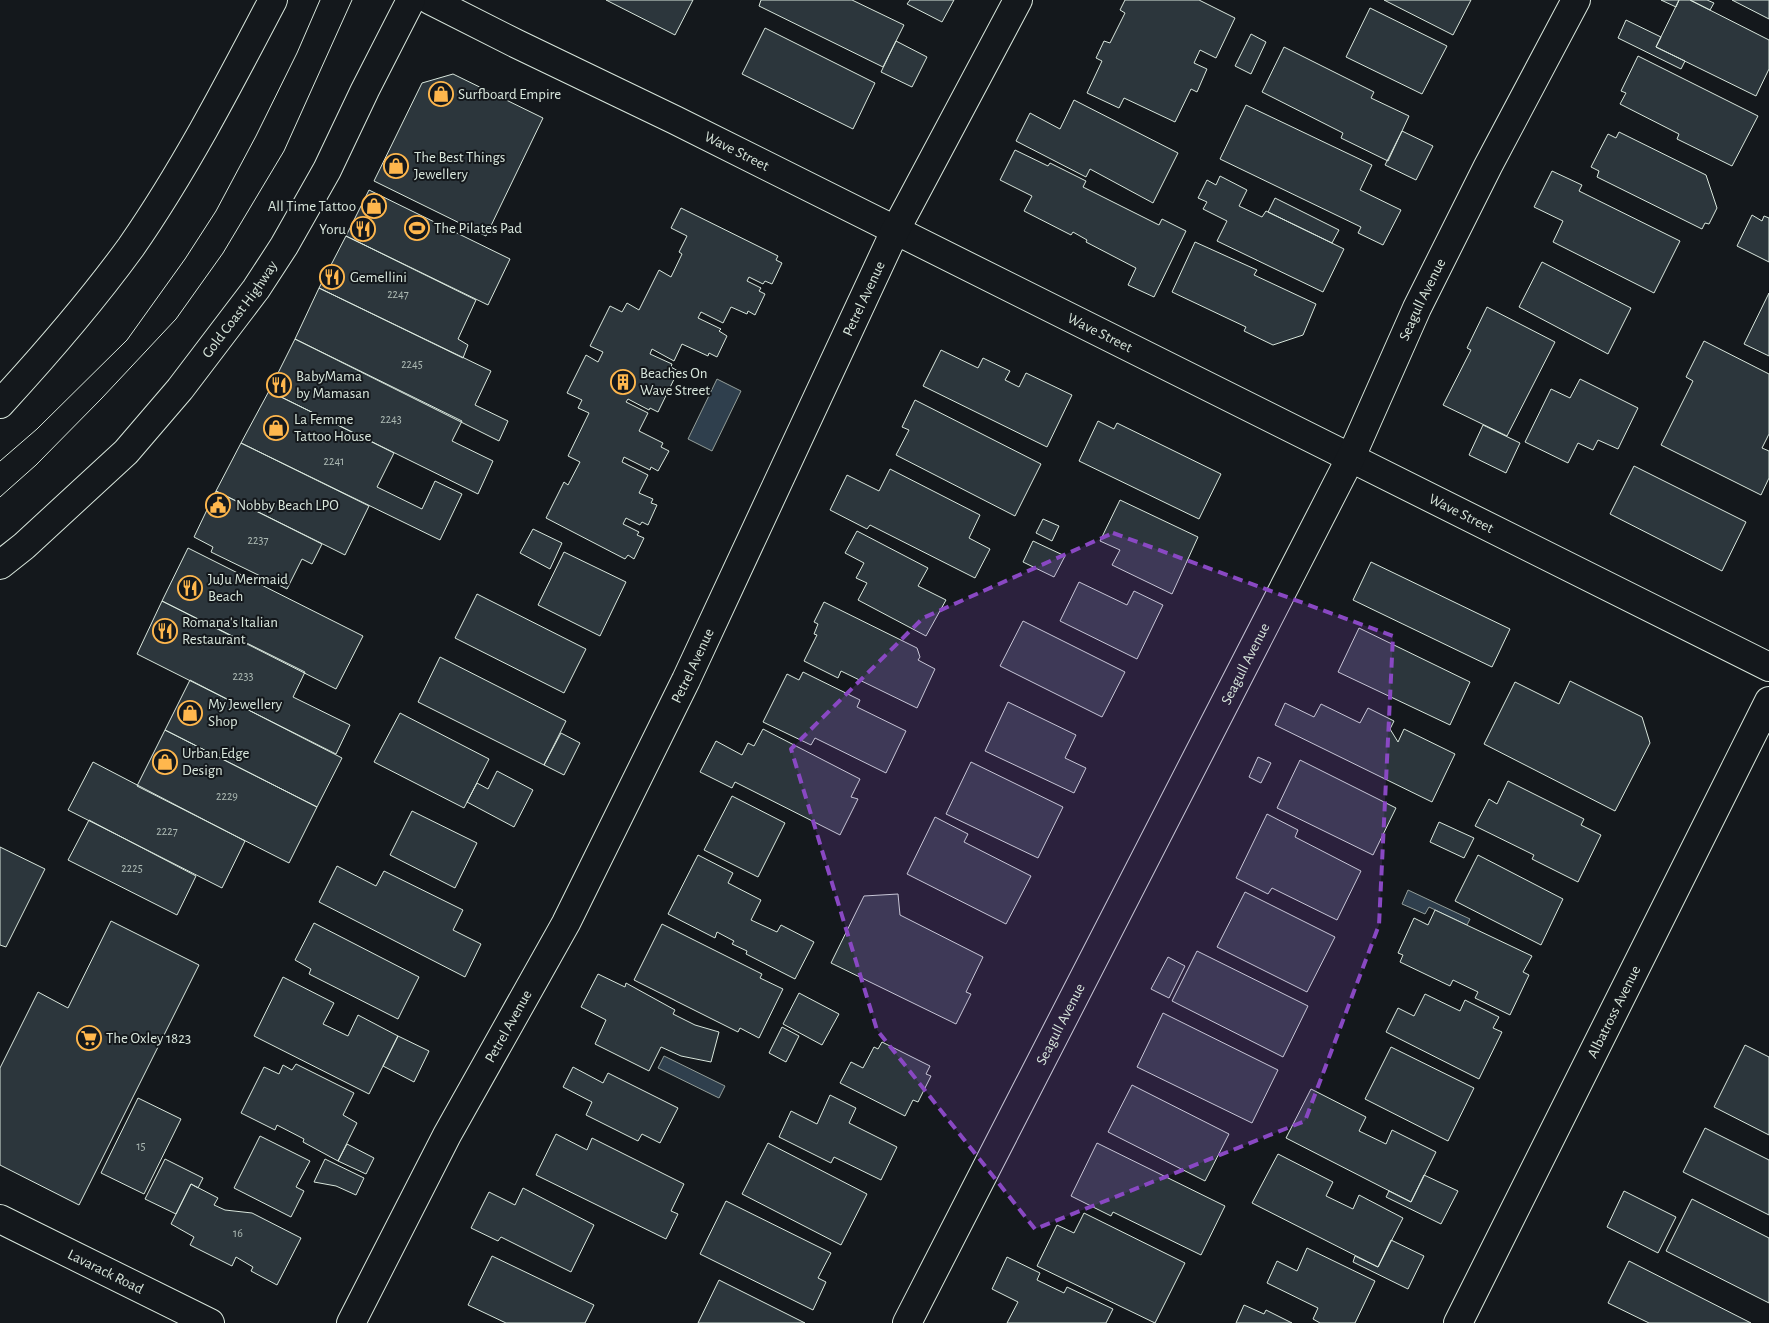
<svg xmlns="http://www.w3.org/2000/svg" width="1769" height="1323" viewBox="0 0 1769 1323" font-family="'Alegreya Sans',sans-serif">
<rect width="100%" height="100%" fill="#14181c"/>
<path fill="#2f3f4d" stroke="#939e99" d="M717 379 741 391 712 451 688 439Z
M1408 890 1470 919 1467 925 1429 907 1425 914 1402 904Z
M664 1056 725 1086 719 1098 658 1068Z"/>
<path fill="#2c363c" stroke="#d8e6dc" d="M606 0H693L675 35Z
M761 0H852L904 25 883 67 759 6Z
M910 0H954L942 22 907 4Z
M1125 0H1199L1235 18 1216 58 1200 50 1194 63 1207 69 1197 92 1191 89 1175 122 1124 98 1119 108 1087 93 1102 61 1096 58 1104 41 1110 43 1125 13 1120 10Z
M1384 0H1471L1453 35Z
M1661 0H1679L1676 7Z
M1679 0H1690L1769 40V69L1756 96 1656 47Z
M1690 0H1707L1714 3 1710 10Z
M1732 0H1769V19Z
M1370 8 1447 46 1422 94 1346 57Z
M1626 20 1661 37 1656 47 1685 61 1681 69 1618 38Z
M765 28 875 83 853 129 742 74Z
M1251 34 1266 42 1251 74 1235 66Z
M896 41 927 57 912 87 881 72Z
M1284 47 1374 92 1371 98 1409 116 1388 161 1341 138 1343 133 1262 92Z
M1638 56 1758 116 1732 166 1677 139 1679 134 1620 104 1626 93 1621 91Z
M453 74 543 118 486 236 374 181 422 83Z
M1074 100 1178 153 1153 203 1090 169 1086 177 1016 141 1030 113 1060 129Z
M1246 105 1372 165 1360 190 1401 210 1383 245 1358 233 1361 227 1220 159Z
M1402 131 1433 146 1416 180 1385 165Z
M1619 132 1706 175 1717 208 1709 224 1705 223 1702 229 1597 177 1599 171 1591 167 1608 134 1616 138Z
M1015 150 1048 166 1050 163 1086 181 1083 187 1159 225 1162 219 1186 231 1154 297 1128 285 1136 268 1086 242 1087 240 1073 232 1071 235 1024 211 1032 196 1000 180Z
M1552 171 1582 185 1579 191 1680 241 1654 293 1553 242 1563 221 1534 207Z
M1220 176 1247 190 1239 206 1262 217 1266 211 1344 249 1323 292 1217 241 1227 221 1203 209 1207 202 1198 198 1207 180 1216 185Z
M369 190 510 259 488 305 346 236Z
M1275 198 1339 230 1332 243 1268 212Z
M681 208 778 256 776 260 782 263 772 284 765 281 763 284 749 277 747 281 761 288 759 291 765 294 755 315 748 311 747 314 731 307 723 323 701 312 698 318 721 329 719 331 727 336 717 357 709 353 708 356 682 344 674 361 652 349 650 354 672 364 671 367 678 371 658 412 650 408 649 410 628 399 626 402 648 413 639 431 663 443 661 447 669 451 658 471 651 467 650 470 624 457 622 462 648 475 639 493 653 499 651 503 657 505 648 525 642 522 640 525 626 518 623 524 639 532 637 535 644 538 634 559 628 555 625 559 546 518 564 482 568 485 580 462 568 456 589 413 578 408 582 400 567 393 586 355 598 362 603 352 590 346 610 306 622 312 627 303 639 310 659 270 671 277 682 254 679 252 687 236 671 228Z
M1752 215 1762 221 1764 216 1769 218V262L1737 246Z
M346 236 476 300 458 339 468 345 463 358 319 288Z
M1195 242 1257 270 1254 275 1316 304 1303 335 1273 345 1244 331 1246 327 1172 292Z
M1542 262 1631 308 1608 354 1519 307Z
M319 288 491 371 475 405 508 421 499 441 295 339Z
M1769 293V356L1744 344Z
M1487 307 1555 342 1507 436 1443 405 1471 350 1467 348Z
M295 339 462 421 452 441 493 461 478 494 269 391Z
M1704 341 1769 374V434L1762 448 1769 451V478L1761 495 1661 445 1693 381 1686 377Z
M941 350 978 368 983 358 1010 371 1005 380 1019 387 1026 373 1072 395 1047 447 923 386Z
M1580 379 1638 408 1618 449 1598 440 1593 450 1578 443 1568 463 1525 442 1551 389 1570 398Z
M269 391 394 453 377 487 422 509 435 481 462 494 440 540 241 443Z
M915 400 1041 464 1015 516 896 455 909 430 902 427Z
M1098 421 1114 429 1117 423 1221 474 1199 519 1079 461Z
M1483 425 1520 443 1506 473 1469 455Z
M241 443 369 506 345 555 216 491Z
M1634 466 1746 522 1722 571 1610 514Z
M890 469 980 515 969 538 990 549 975 578 870 525 867 529 830 510 847 475 879 491Z
M216 491 322 544 312 564 302 559 287 589 211 552 213 547 194 537Z
M1120 500 1198 537 1172 594 1112 565 1120 550 1100 541Z
M1043 519 1059 526 1052 541 1036 533Z
M533 529 562 543 550 569 520 553Z
M857 531 928 568 918 586 946 600 926 636 858 600 867 583 856 578 864 563 845 553Z
M1033 541 1065 556 1054 577 1023 562Z
M188 548 363 636 336 689 162 601Z
M564 552 626 582 600 636 538 605Z
M1371 562 1510 629 1492 667 1353 600Z
M1079 582 1127 605 1134 591 1163 605 1137 659 1060 621Z
M477 594 586 649 564 693 455 638Z
M162 601 305 672 293 697 350 725 336 754 137 654Z
M824 602 917 648 920 657 918 660 935 669 917 708 841 671 838 678 804 661 817 635 814 634 818 624 814 622Z
M1023 621 1125 672 1102 717 1000 666Z
M1359 628 1470 682 1450 725 1338 672Z
M440 657 566 721 544 765 418 702Z
M803 672 860 700 857 707 906 731 886 773 815 738 811 745 763 722 787 674 799 680Z
M190 680 342 758 317 807 165 730Z
M1570 681 1642 717 1650 743 1615 811 1484 744 1515 682 1559 704Z
M1008 702 1076 735 1065 758 1086 768 1074 793 985 751Z
M1285 703 1314 717 1321 704 1360 723 1368 708 1394 721 1390 729 1398 742 1404 729 1455 754 1432 802 1275 725Z
M400 713 489 759 464 808 374 762Z
M763 729 860 779 851 797 858 799 840 835 735 782 732 788 700 772 716 741 742 755 748 743 754 746Z
M165 730 317 807 289 863 137 786Z
M561 733 580 743 564 775 544 765Z
M1258 757 1271 763 1261 783 1249 777Z
M1300 760 1396 808 1373 855 1277 808Z
M93 762 245 841 222 888 68 810Z
M971 762 1063 807 1038 858 946 814Z
M497 771 533 790 514 827 467 802 477 783 488 789Z
M1508 781 1584 819 1581 825 1601 835 1578 882 1532 859 1534 855 1475 826 1489 799 1497 804Z
M732 796 785 823 758 877 704 850Z
M412 811 477 843 455 888 390 855Z
M1267 814 1298 830 1295 837 1361 871 1337 920 1272 888 1268 894 1236 878Z
M935 817 968 834 964 842 1031 876 1006 924 907 874Z
M89 820 196 876 177 915 68 860Z
M1439 822 1474 838 1464 858 1430 842Z
M0 847 45 869 6 947 0 945Z
M698 855 733 873 728 883 761 900 751 920 777 932 781 925 814 942 795 979 746 954 747 951 732 944 734 941 717 932 715 938 668 914Z
M1478 855 1563 899 1541 945 1455 901Z
M337 866 376 886 384 871 463 910 453 930 481 944 465 977 319 902Z
M1245 892 1335 937 1307 992 1217 947Z
M898 894 900 915 983 957 966 992 971 994 956 1024 831 963 864 896Z
M1435 910 1532 956 1523 972 1529 975 1510 1015 1475 998 1478 992 1453 980 1450 986 1400 962 1403 955 1398 953 1414 918 1428 925Z
M111 921 199 965 79 1205 0 1165V1068L38 992 68 1008Z
M314 923 419 977 398 1019 309 974 311 969 295 960Z
M662 924 762 974 760 978 783 989 759 1038 740 1028 738 1032 634 980Z
M1197 951 1308 1006 1283 1057 1172 1001Z
M1168 957 1185 966 1169 998 1151 989Z
M598 974 625 987 626 983 675 1010 673 1014 695 1025 719 1032 711 1062 681 1056 661 1047 649 1071 595 1044 606 1020 581 1007Z
M283 977 334 1003 323 1024 348 1036 358 1015 398 1036 369 1094 254 1036Z
M799 993 839 1014 822 1045 783 1024Z
M1425 994 1460 1011 1465 1000 1499 1017 1493 1028 1502 1032 1479 1079 1386 1032 1398 1008 1414 1016Z
M1163 1013 1278 1070 1252 1123 1137 1067Z
M782 1027 799 1036 786 1062 769 1053Z
M398 1036 429 1051 414 1082 383 1066Z
M882 1042 930 1066 926 1074 931 1076 918 1102 913 1100 905 1116 840 1083 851 1062 863 1068 874 1047 878 1049Z
M1745 1045 1769 1057V1135L1714 1107Z
M1391 1047 1474 1088 1448 1141 1365 1099Z
M296 1064 354 1093 343 1115 357 1123 338 1161 303 1142 304 1139 277 1125 275 1130 241 1113 264 1067 279 1074 283 1065 292 1070Z
M573 1067 603 1083 608 1073 678 1108 660 1143 642 1134 638 1141 586 1115 592 1102 563 1087Z
M1132 1085 1229 1134 1205 1181 1108 1132Z
M1311 1089 1366 1117 1359 1131 1386 1144 1392 1130 1436 1152 1411 1202 1286 1138Z
M830 1095 856 1108 849 1123 897 1147 881 1180 834 1157 831 1163 779 1137 791 1111 817 1124Z
M138 1098 181 1119 144 1194 101 1173Z
M1705 1128 1769 1160V1215L1683 1172Z
M556 1134 587 1150 592 1138 684 1184 671 1211 678 1214 666 1239 536 1175Z
M260 1136 310 1161 296 1187 304 1191 291 1217 234 1188Z
M768 1143 867 1194 841 1245 742 1194Z
M1097 1143 1225 1206 1201 1255 1113 1212 1111 1216 1071 1196Z
M347 1144 374 1158 366 1174 338 1161Z
M1278 1154 1333 1182 1326 1196 1353 1209 1359 1195 1403 1218 1378 1267 1252 1203Z
M165 1159 203 1178 198 1188 191 1184 176 1214 145 1199Z
M325 1159 364 1178 356 1195 336 1186 314 1182Z
M1424 1175 1458 1191 1441 1224 1386 1197 1389 1191 1411 1202Z
M191 1184 218 1198 214 1205 225 1210 252 1213 301 1238 277 1285 251 1271 253 1267 236 1257 232 1266 190 1245 194 1237 171 1224Z
M523 1188 594 1225 571 1272 501 1237 498 1241 471 1228 489 1192 515 1205Z
M1624 1191 1676 1217 1658 1253 1607 1227Z
M1692 1199 1769 1238V1303L1666 1251Z
M726 1201 831 1253 818 1278 826 1282 813 1310 700 1254Z
M1084 1213 1185 1263 1155 1323 1037 1266 1057 1225 1074 1233Z
M1391 1240 1424 1256 1408 1289 1353 1262 1355 1256 1378 1267Z
M1307 1248 1375 1281 1355 1323H1320L1313 1319 1318 1308 1267 1283 1277 1261 1297 1271Z
M492 1256 594 1305 585 1323H506L468 1305Z
M1007 1257 1040 1273 1037 1280 1064 1293 1067 1287 1113 1309 1106 1323H1007L1018 1302 992 1289Z
M1629 1261 1751 1323H1649L1608 1303Z
M719 1280 805 1323H698Z
M1244 1305 1264 1314 1266 1310 1292 1323H1236Z"/>
<g fill="none" stroke-linecap="round" stroke-linejoin="round">
<defs>
<g id="street">
<path id="s1" d="M430 0 517 44 675 120 1769 667"/>
<path id="s2" d="M0 1219 210 1323"/>
<path id="s3" d="M351 1323 447 1135 566 923 686 680 895 231 1018 0"/>
<path id="s4" d="M907 1323 1351 457 1417 308 1488 166 1576 0"/>
</g>
<g id="secondary">
<path id="s5" d="M1458 1323 1769 701"/>
</g>
<g id="highway">
<path d="M0 404C46 354 91 302 131 247 185 169 229 84 273 0"/>
<path id="s6" d="M0 565 24 546 126 452 180 389 256 289 284 246 327 170 365 90 411 0"/>
</g>
</defs>
<use href="#street" stroke="#d8e6dc" stroke-width="30"/>
<use href="#secondary" stroke="#d8e6dc" stroke-width="30"/>
<use href="#highway" stroke="#d8e6dc" stroke-width="30"/>
<use href="#street" stroke="#14181c" stroke-width="28"/>
<use href="#secondary" stroke="#14181c" stroke-width="28"/>
<use href="#highway" stroke="#14181c" stroke-width="28"/>
<path stroke="#d8e6dc" stroke-width="1" d="M0 461 37 429 127 340 185 259 216 211 256 136 297 53 320 0
M0 497 36 465 102 398 176 319 223 253 284 151 352 0"/>
</g>
<path fill="#8948c3" fill-opacity="0.2" stroke="#8948c3" stroke-width="4" stroke-dasharray="10 6" stroke-linejoin="round" d="M1113 533 1393 636 1379 925 1305 1121 1035 1229 877 1030 791 749 923 618Z"/>
<defs>
<symbol id="shop-ring" viewBox="-11 -11 22 22"><circle r="9.5" fill="#14181c" stroke="#ffb74d" stroke-width="1.5"/><path d="M-5-2.5h2.3a2.7 3.5 0 0 1 5.4 0H5L5.5 6h-11ZM-1.5-2.5h3a1.5 2.3 0 0 0-3 0Z" fill="#ffb74d"/></symbol>
<symbol id="stadium-ring" viewBox="-11 -11 22 22"><circle r="9.5" fill="#14181c" stroke="#ffb74d" stroke-width="1.5"/><path d="M0-5a6.5 5 0 1 0 0 10a6.5 5 0 1 0 0-10ZM-3.5-1.8h7v3.6h-7Z" fill="#ffb74d"/></symbol>
<symbol id="restaurant-ring" viewBox="-11 -11 22 22"><circle r="9.5" fill="#14181c" stroke="#ffb74d" stroke-width="1.5"/><path d="M-5-6h1v4h1v-4h1v4h1v-4h1v5L-1.5 .5V6h-2V.5L-5-1ZM5-6V6H3V1.5H1.5Q1.5-4 5-6Z" fill="#ffb74d"/></symbol>
<symbol id="building-ring" viewBox="-11 -11 22 22"><circle r="9.5" fill="#14181c" stroke="#ffb74d" stroke-width="1.5"/><path d="M-4-6H4V6H1V3H-1V6H-4ZM-2.5-4.3h1.7v1.8h-1.7ZM.8-4.3h1.7v1.8H.8ZM-2.5-1h1.7V.8h-1.7ZM.8-1h1.7V.8H.8Z" fill="#ffb74d"/></symbol>
<symbol id="civic-ring" viewBox="-11 -11 22 22"><circle r="9.5" fill="#14181c" stroke="#ffb74d" stroke-width="1.5"/><path d="M-.6-6.5H3V-4.5H.6V-3L4-1V1h2V6H-6V1h2V-1L-.6-3ZM-1.2 2.5V6h2.4V2.5Z" fill="#ffb74d"/></symbol>
<symbol id="supermarket-ring" viewBox="-11 -11 22 22"><circle r="9.5" fill="#14181c" stroke="#ffb74d" stroke-width="1.5"/><path d="M-6-5.5h2.5l.6 2H6L4.5 2H-2.5L-4.4-4H-6ZM-1.5 3.2a1.3 1.3 0 1 0 .1 0ZM3 3.2a1.3 1.3 0 1 0 .1 0Z" fill="#ffb74d"/></symbol>
</defs>
<g fill-rule="evenodd">
<use href="#shop-ring" x="427" y="80" width="28" height="28"/>
<use href="#shop-ring" x="382" y="152" width="28" height="28"/>
<use href="#shop-ring" x="360" y="192" width="28" height="28"/>
<use href="#stadium-ring" x="403" y="214" width="28" height="28"/>
<use href="#restaurant-ring" x="349" y="215" width="28" height="28"/>
<use href="#restaurant-ring" x="318" y="263" width="28" height="28"/>
<use href="#building-ring" x="609" y="368" width="28" height="28"/>
<use href="#restaurant-ring" x="265" y="371" width="28" height="28"/>
<use href="#shop-ring" x="262" y="414" width="28" height="28"/>
<use href="#civic-ring" x="204" y="491" width="28" height="28"/>
<use href="#restaurant-ring" x="176" y="574" width="28" height="28"/>
<use href="#restaurant-ring" x="151" y="617" width="28" height="28"/>
<use href="#shop-ring" x="176" y="699" width="28" height="28"/>
<use href="#shop-ring" x="151" y="748" width="28" height="28"/>
<use href="#supermarket-ring" x="75" y="1024" width="28" height="28"/>
</g>
<g text-anchor="middle" stroke-width="4" stroke-linejoin="round" paint-order="stroke">
<g font-size="12" fill="#adbab4">
<text x="398" y="298">2247</text>
<text x="412" y="368">2245</text>
<text x="391" y="423">2243</text>
<text x="334" y="465">2241</text>
<text x="258" y="544">2237</text>
<text x="243" y="680">2233</text>
<text x="227" y="800">2229</text>
<text x="167" y="835">2227</text>
<text x="132" y="872">2225</text>
<text x="141" y="1150">15</text>
<text x="238" y="1237">16</text>
</g>
<g font-size="15" fill="#d8e6dc" stroke="#14181c" text-anchor="start">
<text x="458" y="99">Surfboard Empire</text>
<text x="414" y="162">The Best Things<tspan x="414" dy="17">Jewellery</tspan></text>
<text x="356" y="211" text-anchor="end">All Time Tattoo</text>
<text x="434" y="233">The Pilates Pad</text>
<text x="346" y="234" text-anchor="end">Yoru</text>
<text x="350" y="282">Gemellini</text>
<text x="640" y="378">Beaches On<tspan x="640" dy="17">Wave Street</tspan></text>
<text x="296" y="381">BabyMama<tspan x="296" dy="17">by Mamasan</tspan></text>
<text x="294" y="424">La Femme<tspan x="294" dy="17">Tattoo House</tspan></text>
<text x="236" y="510">Nobby Beach LPO</text>
<text x="208" y="584">JuJu Mermaid<tspan x="208" dy="17">Beach</tspan></text>
<text x="182" y="627">Romana's Italian<tspan x="182" dy="17">Restaurant</tspan></text>
<text x="208" y="709">My Jewellery<tspan x="208" dy="17">Shop</tspan></text>
<text x="182" y="758">Urban Edge<tspan x="182" dy="17">Design</tspan></text>
<text x="106" y="1043">The Oxley 1823</text>
</g>
<g font-size="15" fill="#d8e6dc" stroke="#14181c">
<text dy="5" stroke="none"><textPath href="#s1" startOffset="342">Wave Street</textPath></text>
<text dy="5" stroke="none"><textPath href="#s3" startOffset="1146">Petrel Avenue</textPath></text>
<text dy="5" stroke="none"><textPath href="#s4" startOffset="1146">Seagull Avenue</textPath></text>
<text dy="5" stroke="none"><textPath href="#s6" startOffset="352">Gold Coast Highway</textPath></text>
<text dy="5" stroke="none"><textPath href="#s1" startOffset="748">Wave Street</textPath></text>
<text dy="5" stroke="none"><textPath href="#s1" startOffset="1152">Wave Street</textPath></text>
<text dy="5" stroke="none"><textPath href="#s4" startOffset="741">Seagull Avenue</textPath></text>
<text dy="5" stroke="none"><textPath href="#s3" startOffset="741">Petrel Avenue</textPath></text>
<text dy="5" stroke="none"><textPath href="#s5" startOffset="348">Albatross Avenue</textPath></text>
<text dy="5" stroke="none"><textPath href="#s4" startOffset="336">Seagull Avenue</textPath></text>
<text dy="5" stroke="none"><textPath href="#s3" startOffset="336">Petrel Avenue</textPath></text>
<text dy="5" stroke="none"><textPath href="#s2" startOffset="118">Lavarack Road</textPath></text>
</g>
</g>
</svg>
